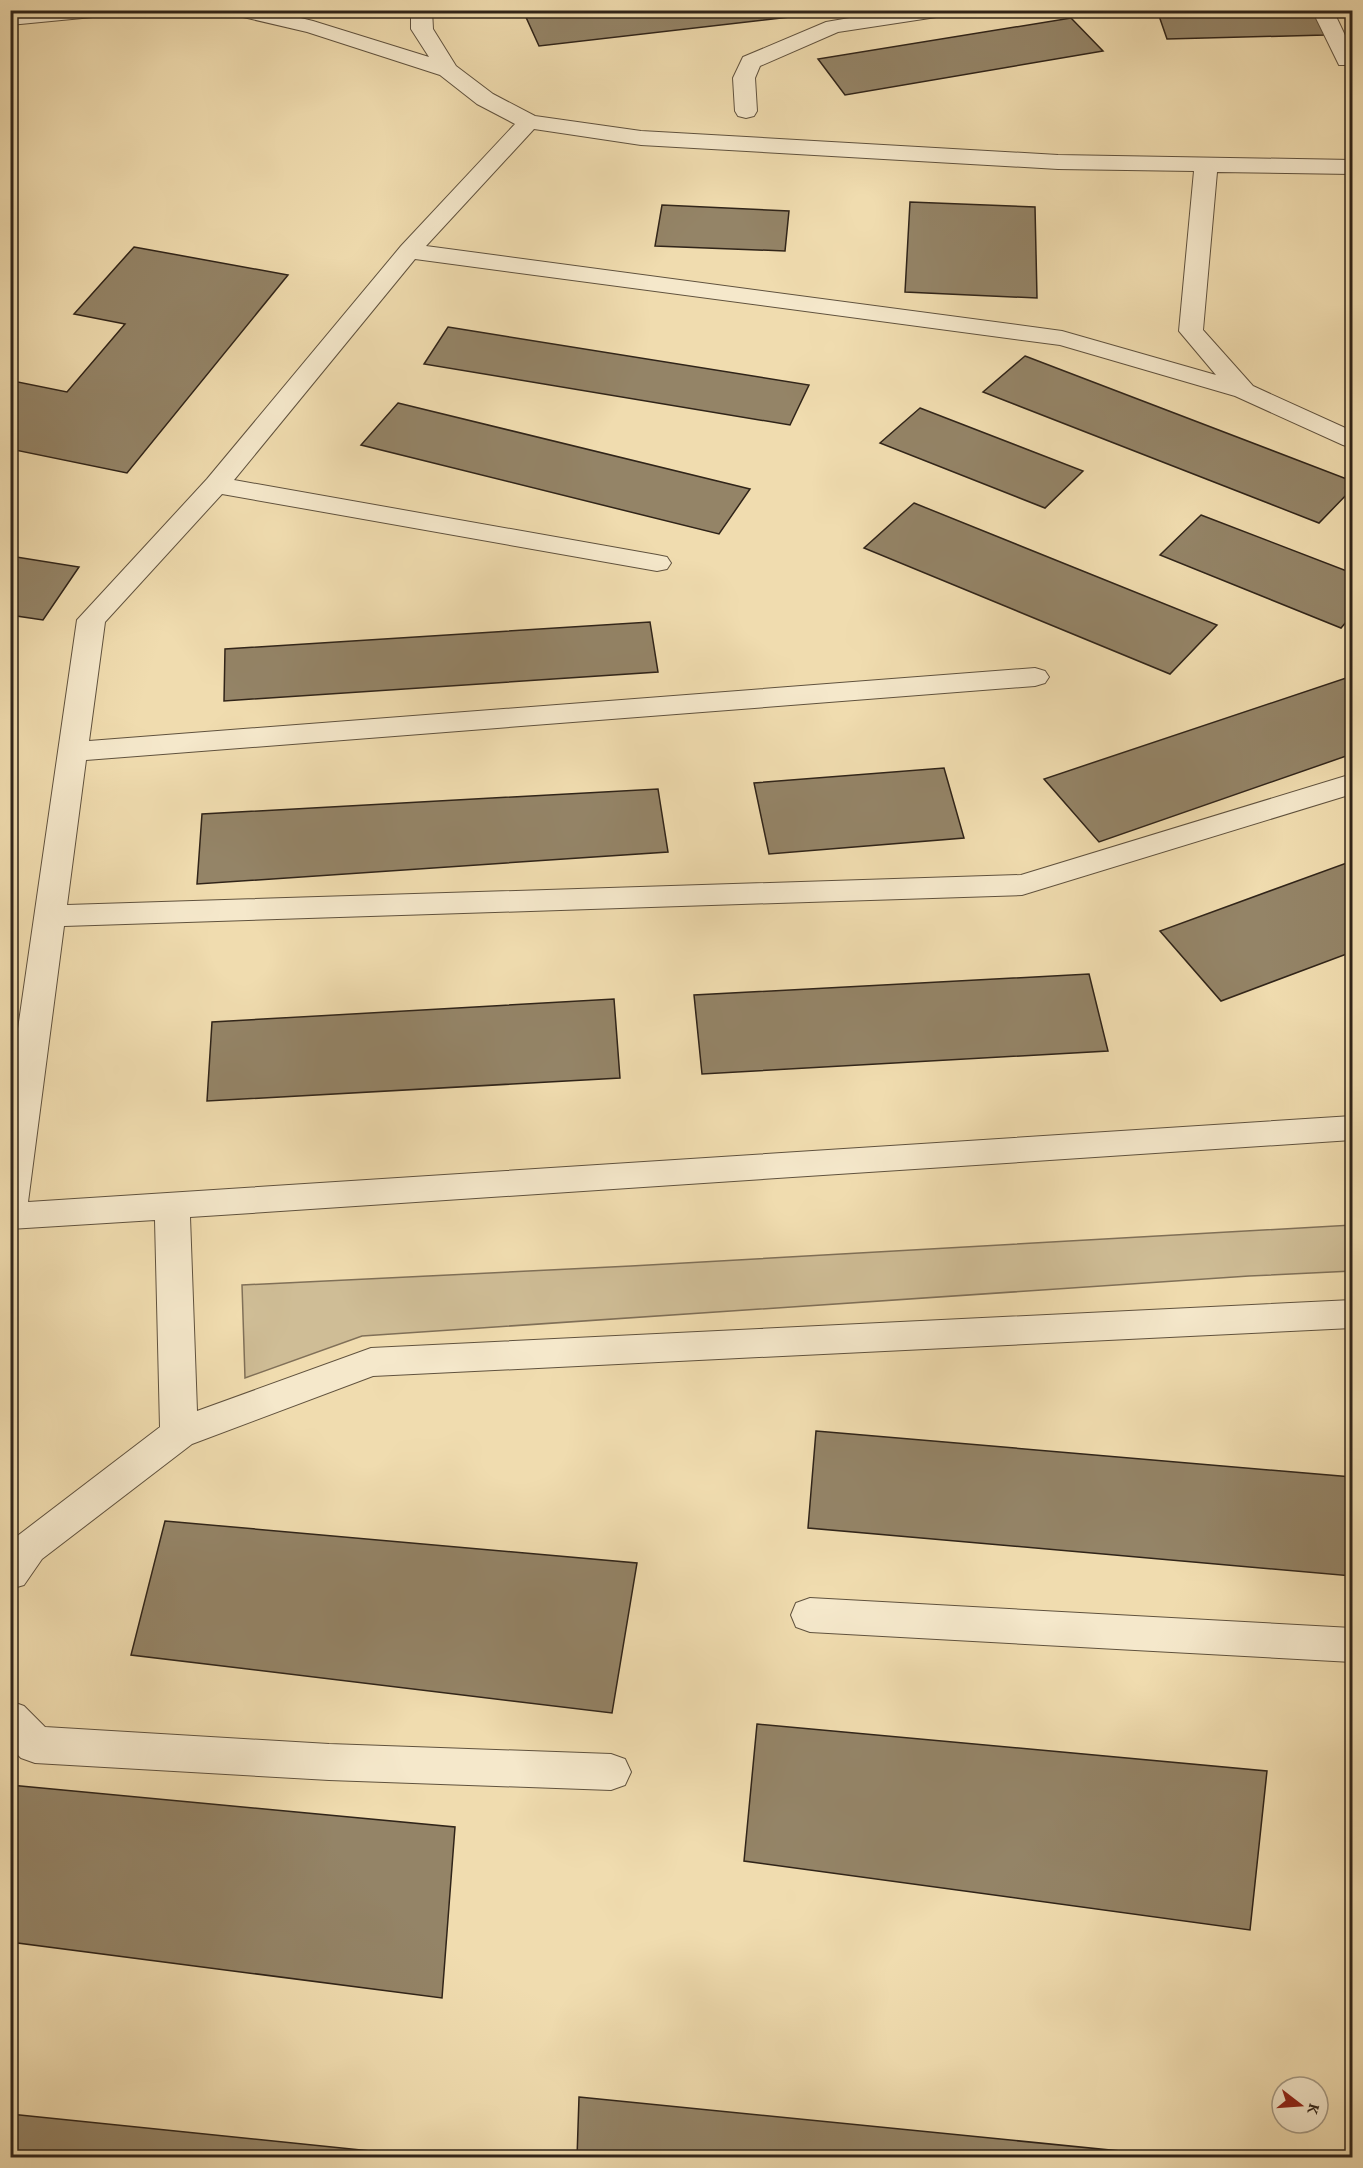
<svg xmlns="http://www.w3.org/2000/svg" width="1363" height="2168" viewBox="0 0 1363 2168" font-family="'Gentium Book Plus',serif">
<rect width="100%" height="100%" fill="#f0dcaf"/>
<filter id="stains"><feTurbulence type="fractalNoise" baseFrequency=".00333" numOctaves="4"/><feColorMatrix values="0 0 0 0 .2 0 0 0 0 .09 0 0 0 0 .02 0 0 0 .5 -.17"/></filter>
<radialGradient id="worn" r=".72"><stop offset=".6" stop-color="#630" stop-opacity="0"/><stop offset="1" stop-color="#630" stop-opacity=".3"/></radialGradient>
<path fill="#cfbd96" stroke="#807058" stroke-width="1.5" d="M1352 1225V1271L1249 1276 362 1336 245 1378 242 1285 631 1266Z"/>
<path fill="#948467" stroke="#302419" stroke-width="1.5" d="M562 10H787L791 17 539 46 525 15Z
M1157 10H1314L1325 35 1167 39Z
M1071 18 1103 51 845 95 818 59Z
M910 202 1035 207 1037 298 905 292Z
M662 205 789 211 785 251 655 246Z
M134 247 288 275 127 473 10 449V384L13 381 67 392 125 324 74 314Z
M448 327 809 385 790 425 424 364Z
M1025 356 1352 481V489L1319 523 983 392Z
M398 403 750 489 719 534 361 445Z
M920 408 1083 471 1045 508 880 443Z
M914 503 1217 625 1170 674 864 548Z
M1201 515 1352 573V615L1341 628 1160 555Z
M10 556 79 567 43 620 10 615Z
M650 622 658 672 224 701 225 649Z
M1352 676V754L1099 842 1044 779Z
M944 768 964 838 769 854 754 783Z
M658 789 668 852 197 884 202 814Z
M1352 861V952L1221 1001 1160 931Z
M1089 974 1108 1051 702 1074 694 995Z
M614 999 620 1078 207 1101 212 1022Z
M816 1431 1352 1477V1576L808 1528Z
M165 1521 637 1563 612 1713 131 1655Z
M757 1724 1267 1771 1250 1930 744 1861Z
M10 1785 455 1827 442 1998 10 1942Z
M579 2097 1140 2153V2158H577Z
M10 2114 439 2158H10Z"/>
<g fill="none" stroke-linecap="round" stroke-linejoin="round">
<defs>
<path id="street" d="M32 10H113L110 14 103 16 10 25V13Z
M227 10H268L313 21 429 57 411 29V10H432L433 29 456 66 493 94 535 116 641 131 1058 155 1352 160V174L1217 172 1203 330 1253 386 1352 431V448L1343 445 1235 396 1060 345 415 259 234 480 657 555 667 557 671 563 667 569 657 571 222 494 105 622 89 741 1035 668 1045 671 1049 677 1045 683 1035 686 86 760 67 905 1021 875 1352 774V794L1022 895 64 926 28 1202 1352 1116V1140L190 1217 197 1411 371 1348 1352 1300V1328L373 1376 192 1444 42 1559 24 1585 10 1589V1543L16 1537 160 1427 155 1220 10 1229V1084L77 620 207 479 401 246 515 124 477 104 440 75 307 32 230 14ZM534 129 641 145 1058 169 1194 171 1179 331 1216 375 1062 331 426 246Z
M896 10H953L950 14 943 16 838 32 760 66 755 78 757 111 754 116 746 118 738 116 735 111 733 78 743 57 826 22Z
M1312 10H1333L1352 50V65H1339Z
M810 1598 1352 1628V1662L810 1632 796 1627 791 1615 796 1603Z
M10 1701 24 1706 45 1727 329 1744 611 1754 625 1759 631 1772 625 1785 611 1790 329 1780 35 1763 21 1758 10 1747Z"/>
</defs>
<use href="#street" stroke="#60523e" stroke-width="2"/>
<use href="#street" fill="#f5e8cb" fill-rule="evenodd"/>
</g>
<rect width="1363" height="2168" fill="none" stroke="#f0dcaf" stroke-width="36"/>
<rect x="12" y="12" width="1339" height="2144" fill="none" stroke="#302419" stroke-width="3"/>
<rect x="18" y="18" width="1327" height="2132" fill="none" stroke="#302419" stroke-width="1.5"/>
<g transform="translate(1300 2105) rotate(107)"><circle r="28" fill="#f5e8cb" stroke="#a69a84" stroke-width="1.5"/>
<path d="M0-4.5L10 22L0 15L-10 22Z" fill="#8f2418"/>
<text y="-9" font-size="16" font-weight="bold" text-anchor="middle" fill="#302419">K</text>
</g>
<rect width="100%" height="100%" filter="url(#stains)"/>
<rect width="100%" height="100%" fill="url(#worn)"/>
</svg>
